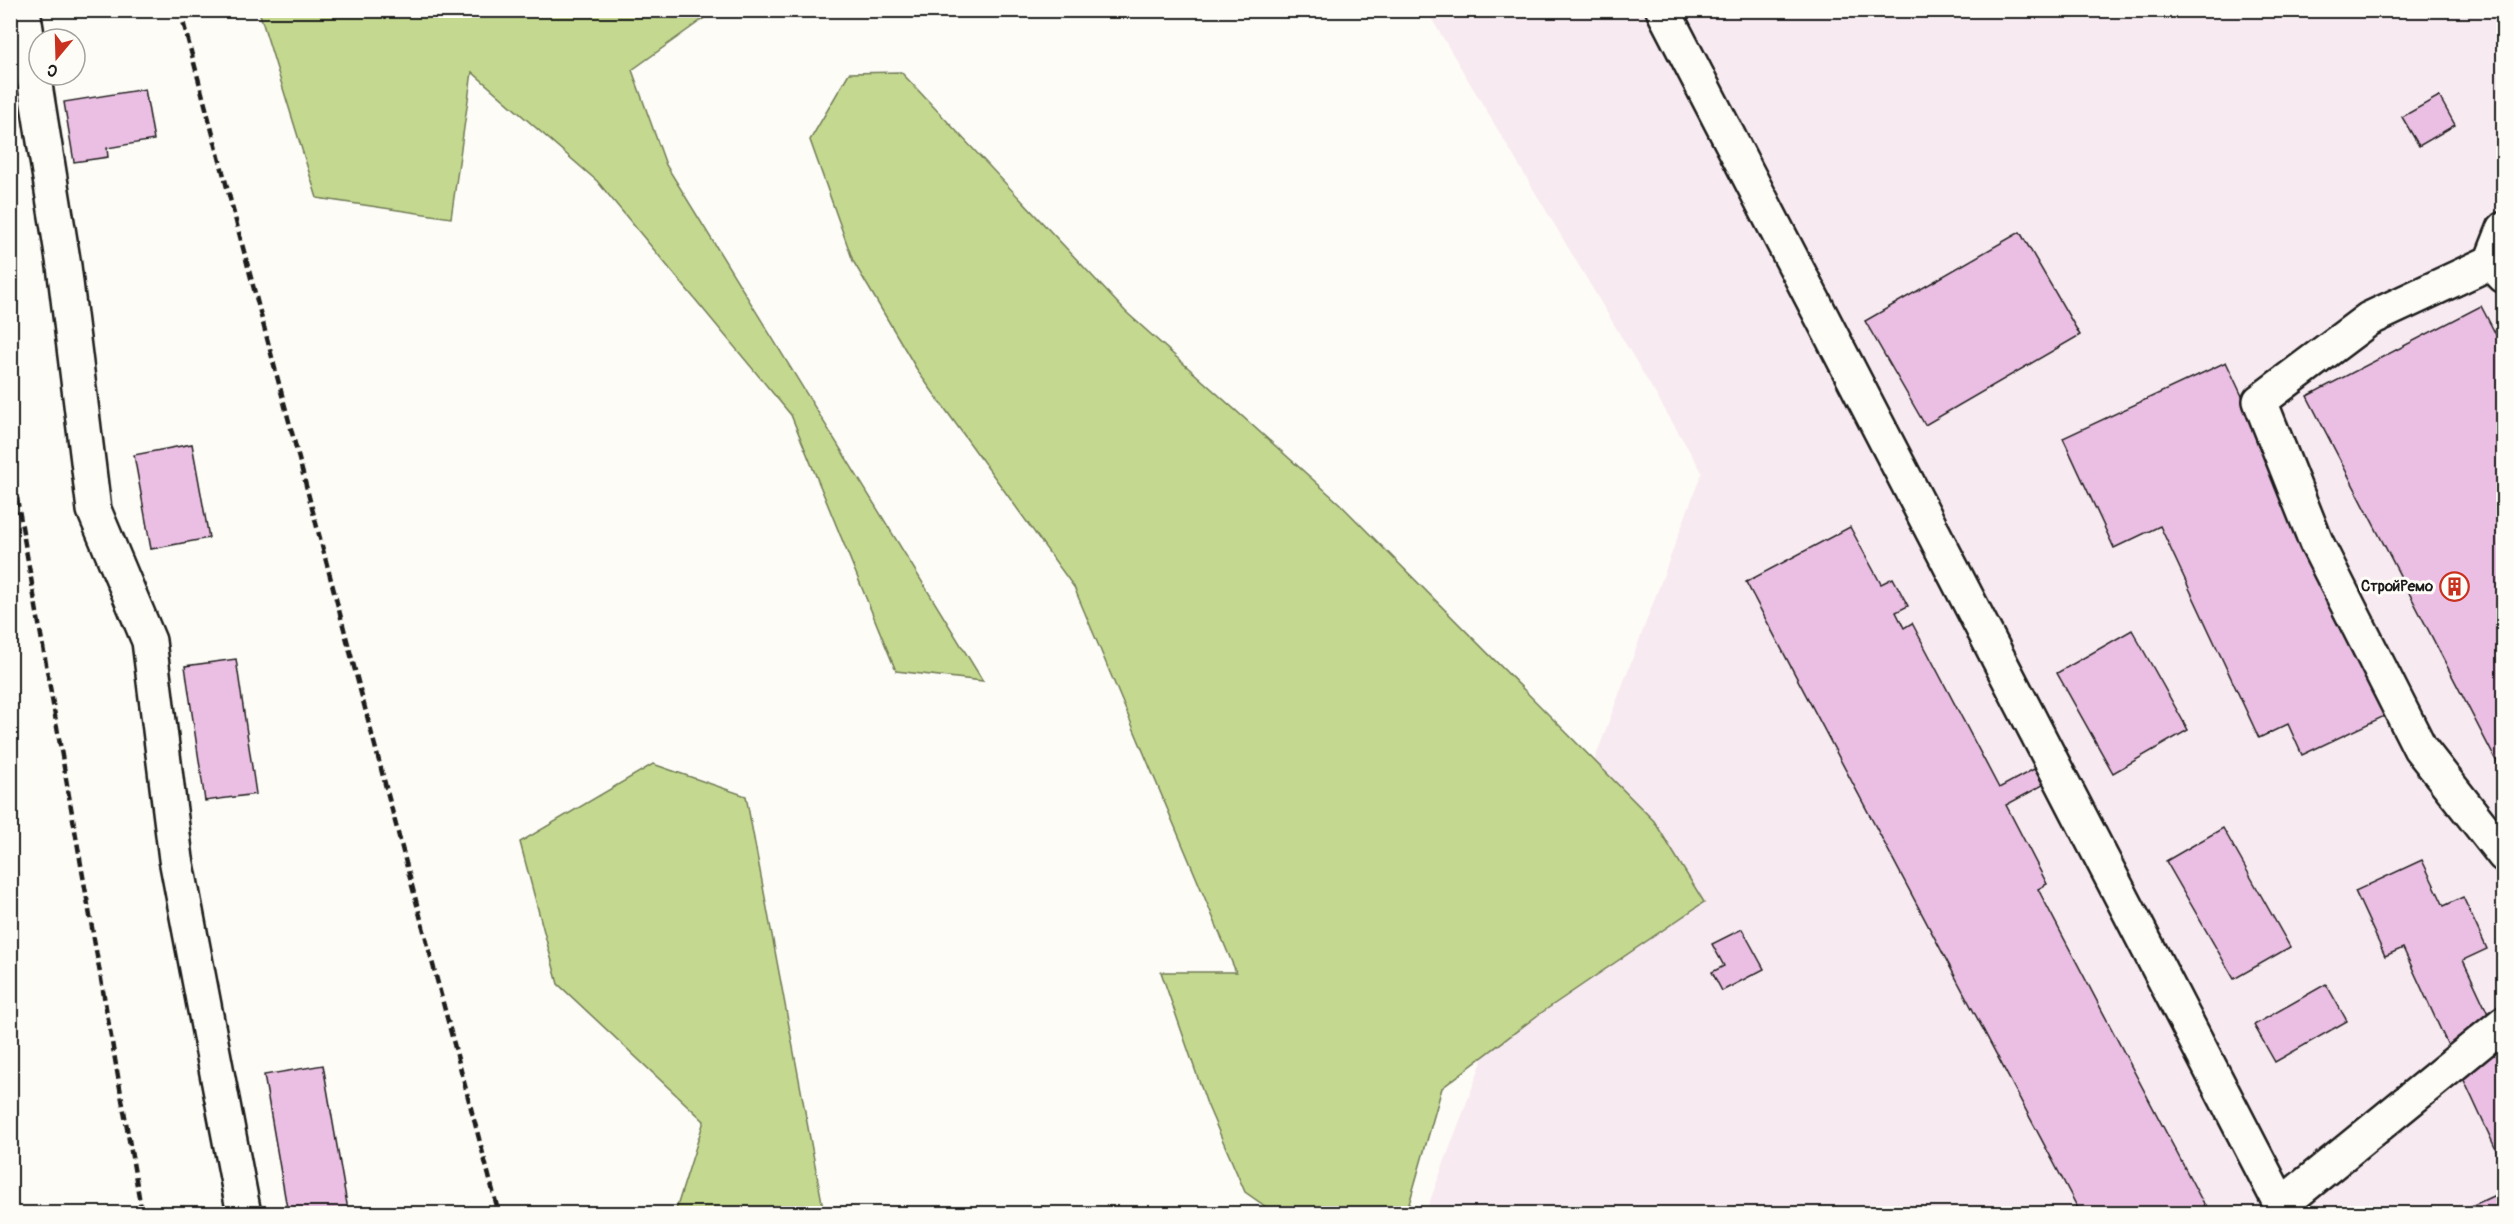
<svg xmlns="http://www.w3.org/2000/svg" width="2514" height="1224" viewBox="0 0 2514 1224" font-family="Pangolin,sans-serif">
<rect width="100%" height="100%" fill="#fdfcf7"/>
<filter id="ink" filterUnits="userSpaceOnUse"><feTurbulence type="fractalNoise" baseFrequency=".0167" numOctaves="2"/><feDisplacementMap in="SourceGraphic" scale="12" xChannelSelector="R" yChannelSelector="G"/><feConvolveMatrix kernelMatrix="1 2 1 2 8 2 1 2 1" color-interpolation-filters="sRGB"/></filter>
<g filter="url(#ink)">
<path fill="#f8eaf1" d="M1427 11H2503V1213L1425 1214 1702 472Z"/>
<path fill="#c4d98f" stroke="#707a56" stroke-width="1.5" d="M259 11H710L707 16 632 70 666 165 983 681 896 671 791 415 597 181 472 72 451 218 317 198Z
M901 72 1126 312 1339 503 1654 821 1704 902 1538 1015 1442 1088 1409 1204 1399 1213H1275L1245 1192 1207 1104 1161 972H1236L1074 587 919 373 853 261 810 140 849 73Z
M653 764 746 796 824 1213H675L704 1121 558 984 520 842Z"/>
<path fill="#ebbfe3" stroke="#1c1c1c" stroke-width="1.5" d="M145 89 154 140 107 148 108 157 74 162 64 102Z
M2439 96 2455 125 2419 146 2402 117Z
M2020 232 2080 335 1925 425 1865 321Z
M2481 306 2504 350V776L2307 396Z
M2226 362 2391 713 2302 755 2288 724 2259 738 2160 526 2114 548 2063 438Z
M192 444 209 538 151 549 134 455Z
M1850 527 1881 584 1893 578 1908 606 1896 612 1904 628 1912 623 1999 788 2034 769 2043 785 2006 805 2047 884 2038 889 2209 1214H2081L1746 582Z
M2132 630 2188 730 2113 773 2057 673Z
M236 659 256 794 205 801 185 666Z
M2223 828 2290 947 2234 979 2166 861Z
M2422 860 2444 906 2463 897 2487 949 2463 960 2504 1048V1167L2403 948 2385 956 2355 891Z
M1742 929 1764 969 1722 991 1712 972 1724 966 1712 944Z
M2326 984 2347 1021 2275 1062 2254 1025Z
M323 1065 348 1210 328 1214H288L264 1075Z
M2504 1191V1214H2454Z"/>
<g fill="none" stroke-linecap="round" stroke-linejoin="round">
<defs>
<path id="minor" d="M23 10 64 266 94 510 149 641 176 859 244 1214
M1663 10 2281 1205
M2491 262 2504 229
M2504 276 2491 262 2369 319 2260 401 2316 542 2420 748 2504 855
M2285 1214 2281 1205 2504 1023"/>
</defs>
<use href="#minor" stroke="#1c1c1c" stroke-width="38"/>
<use href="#minor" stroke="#fdfcf7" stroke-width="33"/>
<path stroke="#1c1c1c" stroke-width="4.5" stroke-dasharray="9 4.5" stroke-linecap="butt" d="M180 10 499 1214
M10 458 142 1214"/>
</g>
</g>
<defs>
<symbol id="building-ring" viewBox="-11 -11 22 22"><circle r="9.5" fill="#fdfcf7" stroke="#c8321e" stroke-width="1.5"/><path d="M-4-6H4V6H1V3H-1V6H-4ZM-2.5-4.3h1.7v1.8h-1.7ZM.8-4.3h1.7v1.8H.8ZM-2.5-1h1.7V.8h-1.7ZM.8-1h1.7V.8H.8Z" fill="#c8321e"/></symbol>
</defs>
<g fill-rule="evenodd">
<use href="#building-ring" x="2438" y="570" width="33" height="33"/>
</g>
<g text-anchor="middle" stroke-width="6" stroke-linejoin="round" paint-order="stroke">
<g font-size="15" font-weight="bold" fill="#1c1c1c" stroke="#fdfcf7" text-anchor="end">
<text x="2433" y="591">СтройРемо</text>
</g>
</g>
<rect width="2514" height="1224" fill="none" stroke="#fdfcf7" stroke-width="36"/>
<rect x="18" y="18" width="2478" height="1188" fill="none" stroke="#1c1c1c" stroke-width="2" filter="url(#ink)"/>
<g transform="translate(57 57) rotate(199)"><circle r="28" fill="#fdfcf7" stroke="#a3a29f" stroke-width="1.5"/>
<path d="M0-4.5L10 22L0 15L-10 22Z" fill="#c8321e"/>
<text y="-9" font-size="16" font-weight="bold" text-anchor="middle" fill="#1c1c1c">С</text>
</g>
</svg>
